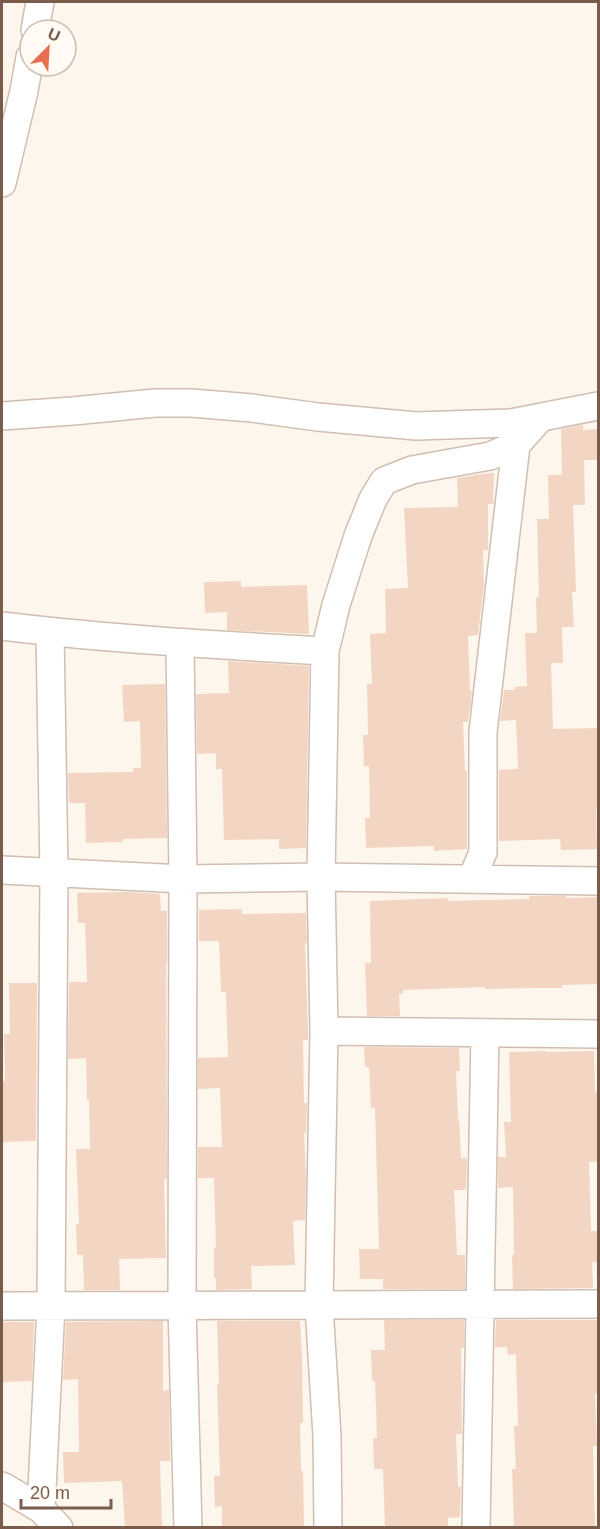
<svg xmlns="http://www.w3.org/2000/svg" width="600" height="1529" viewBox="0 0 600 1529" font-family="Arial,sans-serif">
<rect width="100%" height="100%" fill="#fdf6ec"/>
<path fill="#f3d5c3" d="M583 425V430L597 429 598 460H584L585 505H573L576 592H572L574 627H562L563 663H551L553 729 598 728V809H596L597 849 561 850 560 839 499 841V770L518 769 516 720 500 721 504 690H515V687L527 686 525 633H537L536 597H539L537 519H549L548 475H562L561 429Z
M494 473 493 504H488V550H483L484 584 478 635 468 636 470 691H472L468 722H463L465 771H467V849L434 851V846L366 848 365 818H370L369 766H364L363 735H368L367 684H372L370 634 386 633 385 589 408 588 404 508 458 507 457 478 482 474Z
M241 581V587L307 585 309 634 227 630V612L205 613 204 582Z
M228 661 309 666 306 848 279 849V839L224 840 222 769H216V753L197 754 196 694 229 693Z
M165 684 167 838 123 839V842L86 843 85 803H69L68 773 133 772V768H141L140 721 124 722 122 685Z
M129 892 160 894 161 911H167V962H166L167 1179H164L166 1258 119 1259 120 1290H84L83 1255H77L76 1224H79L76 1149H90L89 1100H87L86 1058 68 1059 69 982H87L85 923H78L77 893Z
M529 896H566V898L598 897V984L562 985V988H536L485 989V987L403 990V994H399L400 1016H367L365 963H371L370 901 447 898 448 901 529 899Z
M242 909V914L306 913 307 943H305L308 1031V1040H303L304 1103H307L306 1133H304L306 1181 305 1220 293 1221 295 1265 251 1266 252 1289 216 1290V1278H214V1248H216L214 1178H198V1147H222L220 1088 198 1089V1058L228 1057 226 992H221L219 941H199V910Z
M9 983H37L36 1141 2 1142V1081H5L4 1034H10Z
M364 1047 459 1048 460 1071H456L458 1119H459L461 1158H467L466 1189H464V1190H454L457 1255H465V1289H383V1279H360L359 1249H379L375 1108H371L369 1067H365Z
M546 1051V1052L594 1051 595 1092 598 1091V1162H589L591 1231H598V1262H592L593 1288 513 1289 512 1255H514L513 1187 498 1188V1157H506L504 1122H511L509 1052Z
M384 1320H464V1348H461L462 1434H456L458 1487H461L460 1517 448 1518V1527H385L383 1469H374L373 1438H377L375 1381H372L371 1350H385Z
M496 1320H598V1347H597V1394H595L597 1446H593L595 1527H514L512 1469H516L514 1426H518L516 1354 508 1355 507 1347H495Z
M163 1321V1391L169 1390 170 1461H160L162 1527H125L122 1481 64 1483 63 1452H79L78 1379 63 1380 66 1322Z
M217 1321H300L302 1355 303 1423H300L301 1471H303L304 1527H222V1506L215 1507 214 1476H220L217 1384H219Z
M2 1322H34L32 1381 2 1382Z"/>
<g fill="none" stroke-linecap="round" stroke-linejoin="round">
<defs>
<path id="street" d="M35 30 40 2
M2 183 24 91 30 57
M2 416 73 411 155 403H191L252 408 318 417 416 426 511 423 598 406
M2 626C109 639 217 645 325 651
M180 643 183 879 182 1306 188 1528
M2 870 183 879 321 877 598 881
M472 879 483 852V732L516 445
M324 1031 598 1034
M2 1306 598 1304
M2 1486 41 1509 59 1528
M41 1509 51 1306 54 872 50 632
M328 1528 327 1436 319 1306 324 1031 321 877 325 651 336 605 358 536 373 499 384 481 412 470 490 456 516 445 541 417
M476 1528 485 1033"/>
</defs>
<use href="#street" stroke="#d1beb0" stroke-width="30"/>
<use href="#street" stroke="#fff" stroke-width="27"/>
</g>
<rect width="600" height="1529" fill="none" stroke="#7a5c4d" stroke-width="6"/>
<g transform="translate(48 48) rotate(24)"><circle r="28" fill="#fffaf3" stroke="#cabbb1" stroke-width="1.5"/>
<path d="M0-4.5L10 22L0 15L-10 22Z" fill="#e76f51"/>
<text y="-9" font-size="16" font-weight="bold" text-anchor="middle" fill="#7a5c4d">U</text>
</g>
<path d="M21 1499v9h90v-9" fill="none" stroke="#7a5c4d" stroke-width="3"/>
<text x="30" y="1499" font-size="18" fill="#7a5c4d" stroke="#fffaf3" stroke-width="4.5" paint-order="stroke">20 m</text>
</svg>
